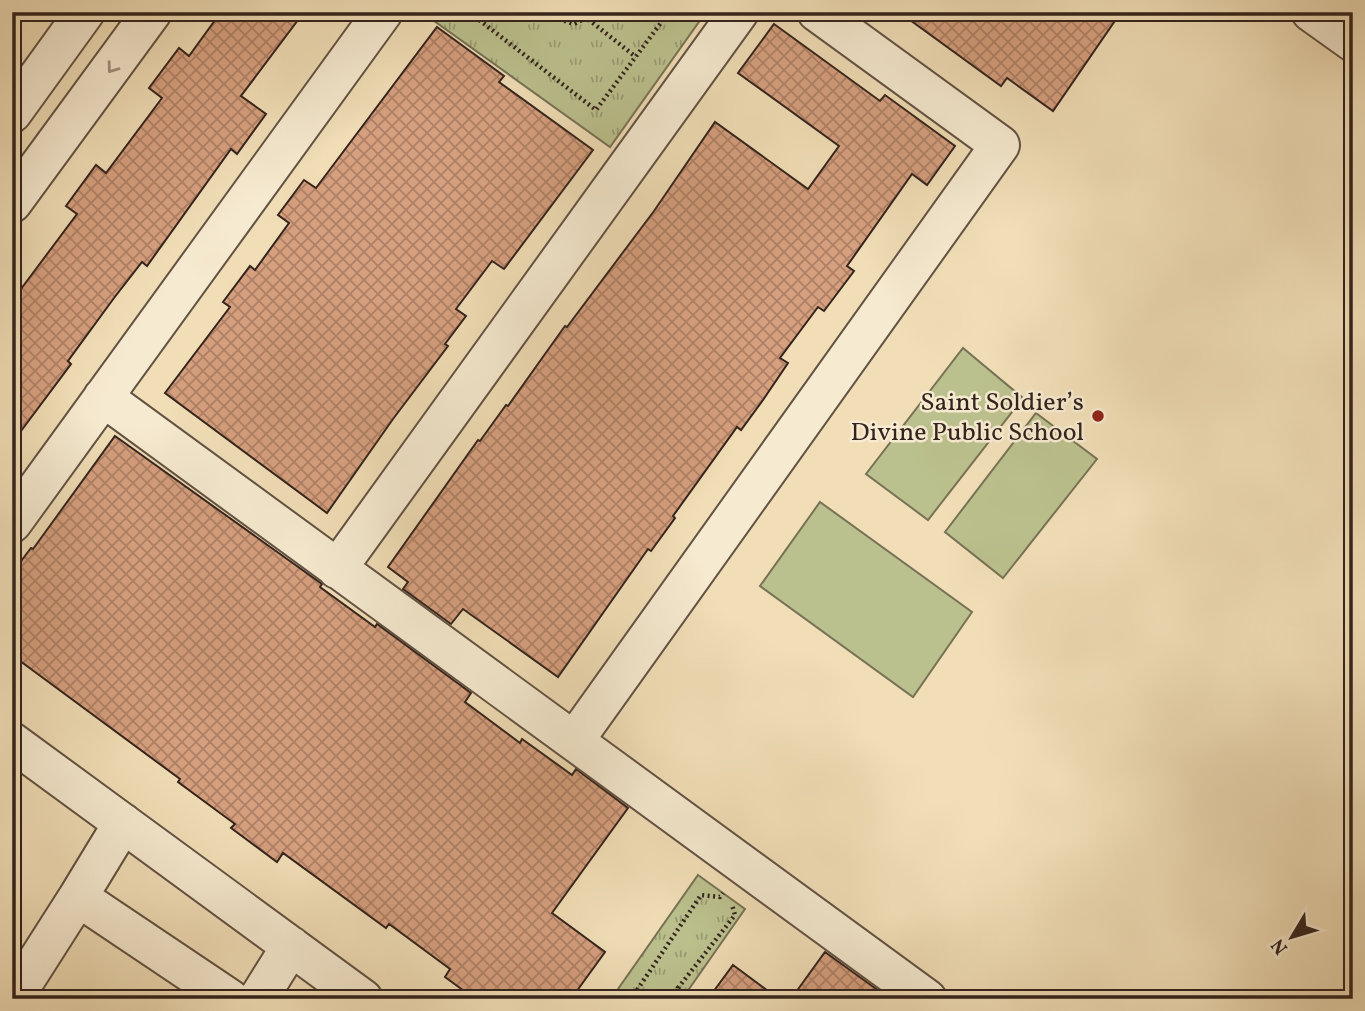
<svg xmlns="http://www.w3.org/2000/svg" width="1365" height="1011" viewBox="0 0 1365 1011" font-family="Vollkorn,serif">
<defs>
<pattern id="park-tufts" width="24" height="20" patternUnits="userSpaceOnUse" patternTransform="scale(1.75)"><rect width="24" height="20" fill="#bbc18e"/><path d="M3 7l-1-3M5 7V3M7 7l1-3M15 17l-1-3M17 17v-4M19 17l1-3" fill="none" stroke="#999c73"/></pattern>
<pattern id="building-cross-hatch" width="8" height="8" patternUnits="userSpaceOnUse" patternTransform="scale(1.75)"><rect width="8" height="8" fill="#d69f7e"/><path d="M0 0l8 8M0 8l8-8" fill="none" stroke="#ae8166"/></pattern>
</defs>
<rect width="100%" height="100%" fill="#f1deb7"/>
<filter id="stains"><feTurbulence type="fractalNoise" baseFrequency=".00286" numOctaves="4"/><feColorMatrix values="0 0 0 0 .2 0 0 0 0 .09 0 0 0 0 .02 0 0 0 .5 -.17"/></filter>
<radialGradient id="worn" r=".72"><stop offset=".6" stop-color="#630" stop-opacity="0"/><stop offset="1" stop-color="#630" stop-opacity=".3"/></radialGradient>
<path fill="url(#park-tufts)" stroke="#777255" stroke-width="2" d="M434 12H706L610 147 430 18Z
M698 875 745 909 682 999H611Z"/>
<path fill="#bbc18e" stroke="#777255" stroke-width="2" d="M963 348 1023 398 928 520 866 474Z
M1036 413 1097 459 1003 578 945 532Z
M820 502 972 612 913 697 760 586Z"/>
<path fill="url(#building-cross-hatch)" stroke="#33231c" stroke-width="2" d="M221 12H304L241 96 266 114 237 154 231 149 147 266 142 262 114 298 68 361 71 364 12 443V301L77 214 66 206 96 165 106 173 162 98 149 88 179 48 189 56Z
M899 12H1121L1053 111 1007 78 1001 86Z
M774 24 880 101 885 95 955 146 927 185 912 174 847 266 854 271 824 311 818 307 780 358 788 363 763 400 741 430 737 427 673 516 675 518 651 551 648 549 558 677 463 609 451 624 403 589 408 582 388 567 478 440 480 441 506 405 508 406 565 326 567 327 654 211 715 122 808 189 839 146 738 73Z
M437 27 504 76 499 82 593 150 504 269 492 261 456 309 466 316 445 344 448 346 393 419 327 513 165 393 230 307 223 302 250 266 255 270 289 223 278 215 304 180 316 188Z
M115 436 322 584 320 587 375 627 377 624 471 693 465 702 520 743 522 739 572 775 576 769 628 808 552 913 605 952 571 999H475L445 977 450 969 389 924 386 928 283 853 277 862 231 828 235 824 178 782 180 779 12 655V573L31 548 33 549Z
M825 952 890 999H791Z
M733 965 779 999H708Z"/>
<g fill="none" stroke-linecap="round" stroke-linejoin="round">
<defs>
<path id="minor" d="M1311 12 1353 42
M12 113 85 12
M12 203 152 12
M103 397 927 999
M12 523 383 12
M337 569 739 12
M574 741 1000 145 817 12
M12 742 363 999
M78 897 123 823
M13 999 78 897 230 999
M258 999 291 946"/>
</defs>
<use href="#minor" stroke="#625243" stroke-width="42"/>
<path stroke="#33231c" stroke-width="4.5" stroke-dasharray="2 3.5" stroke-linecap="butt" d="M476 12 474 16 596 110 669 12
M559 12 562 20 574 24 582 20 586 12
M584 16 636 57
M631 999 701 895 720 897 723 893
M679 999 678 988 735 915 732 905"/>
<use href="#minor" stroke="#f6ead0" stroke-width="38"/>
</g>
<defs><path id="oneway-chevron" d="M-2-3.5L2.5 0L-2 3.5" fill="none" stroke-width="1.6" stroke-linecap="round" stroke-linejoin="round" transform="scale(1.75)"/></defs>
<use stroke="#9e907f" href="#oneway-chevron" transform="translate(112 68) rotate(126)"/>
<circle fill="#8f2418" stroke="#f6ead0" stroke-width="2.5" cx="1098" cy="416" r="7"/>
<g text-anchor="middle" stroke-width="5" stroke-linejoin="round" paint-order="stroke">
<g font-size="26" fill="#33231c" stroke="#f6ead0" text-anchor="end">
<text x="1084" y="410">Saint Soldier’s<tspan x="1084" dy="30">Divine Public School</tspan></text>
</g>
</g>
<rect width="1365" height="1011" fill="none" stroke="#f1deb7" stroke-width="42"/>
<rect x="14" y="14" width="1337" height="983" fill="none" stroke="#33231c" stroke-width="3.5"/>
<rect x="21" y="21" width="1323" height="969" fill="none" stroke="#33231c" stroke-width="2"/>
<g transform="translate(1292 937) rotate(232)" stroke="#f6ead0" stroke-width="5" paint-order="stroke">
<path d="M0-5L12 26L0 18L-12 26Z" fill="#33231c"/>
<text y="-10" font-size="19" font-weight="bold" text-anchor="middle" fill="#33231c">N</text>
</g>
<rect width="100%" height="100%" filter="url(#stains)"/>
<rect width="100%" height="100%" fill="url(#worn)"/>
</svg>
